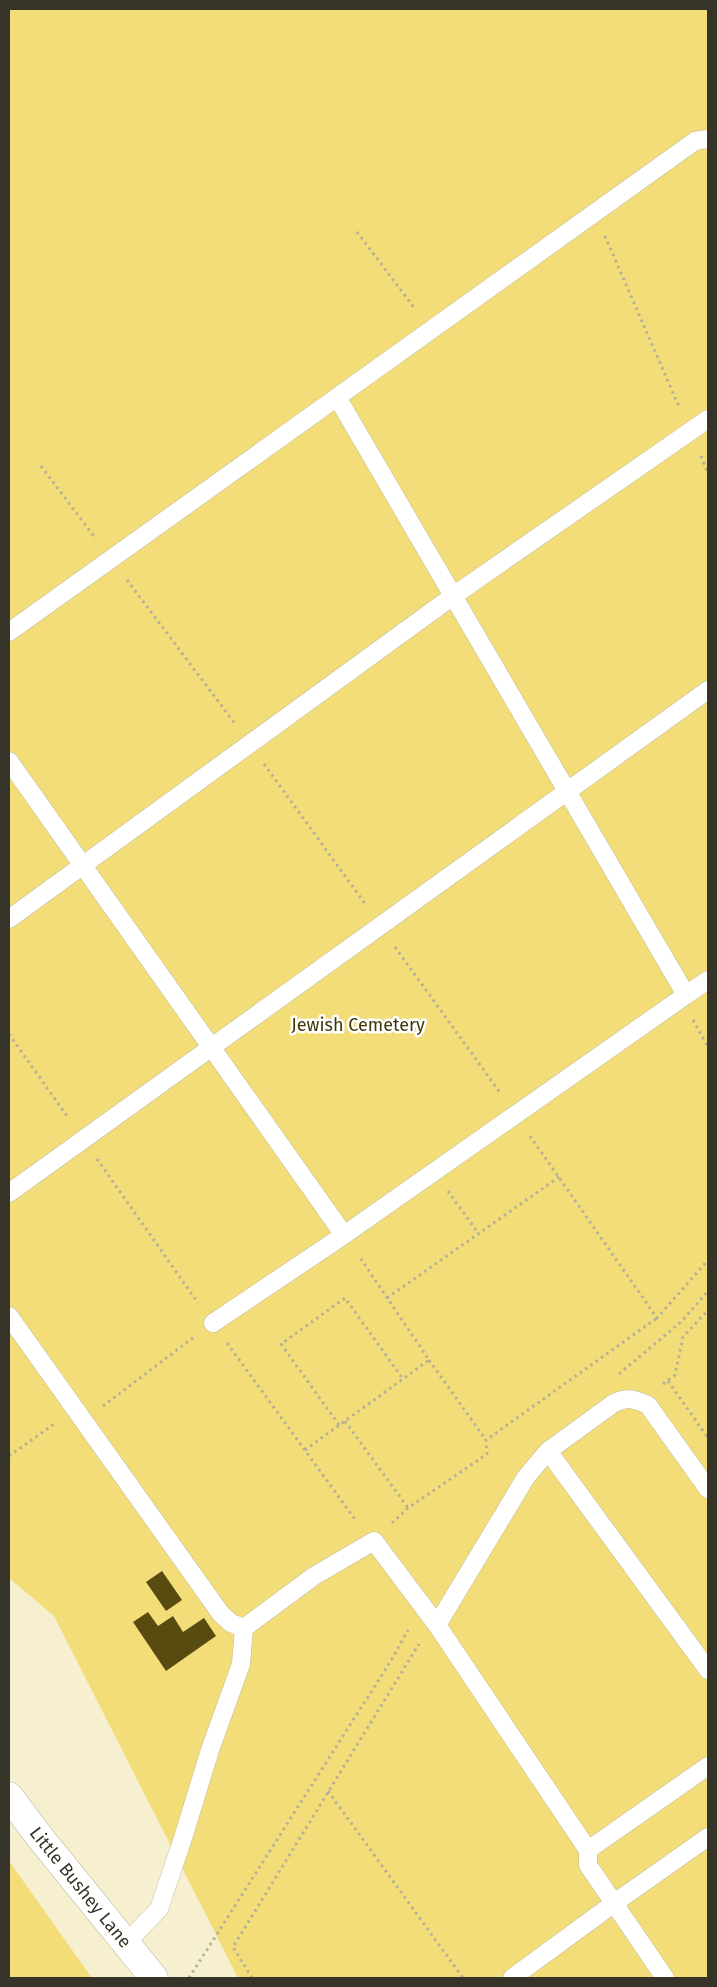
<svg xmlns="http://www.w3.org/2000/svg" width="717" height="1987" viewBox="0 0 717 1987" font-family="'Fira Sans',sans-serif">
<rect width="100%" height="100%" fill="#f6f0d1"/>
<path fill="#f2dd78" d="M9 9H708V1978H238L54 1616 9 1578Z
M9 1861 92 1978H9Z"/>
<path fill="#574b0f" d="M162 1571 182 1600 166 1611 146 1582Z
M148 1612 158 1626 173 1616 183 1632 204 1618 216 1636 166 1671 133 1622Z"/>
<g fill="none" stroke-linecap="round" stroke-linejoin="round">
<defs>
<path id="lane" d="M337 397 686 995 708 980
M9 632 695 141 708 139
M9 761 344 1235 686 995
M9 919 453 596 708 419
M9 1193 708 690
M9 1316 221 1614 231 1623 244 1628
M213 1323 344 1235
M548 1451 708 1670
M437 1625 526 1477 548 1451 614 1403C628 1396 636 1400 648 1405L708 1489
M588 1850 708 1766
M125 1944 159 1909 183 1838 210 1750 241 1664 244 1628 314 1576 374 1541 437 1625 588 1850V1865L665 1978
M512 1978 613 1904 708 1837"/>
<g id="secondary">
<path id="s1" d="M9 1796 38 1835 154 1978"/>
</g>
</defs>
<use href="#lane" stroke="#c1bc9e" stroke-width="19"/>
<use href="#secondary" stroke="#c1bc9e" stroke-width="29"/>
<path stroke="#b5b198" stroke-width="3" stroke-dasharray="2.5 4" stroke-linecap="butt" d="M357 232 415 309
M605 236 680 409
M701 456 708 474
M41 466 96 539
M127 580 236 725
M264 764 366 905
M395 947 501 1094
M693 1020 708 1047
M9 1034 69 1119
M530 1136 657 1318 708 1260
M97 1159 198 1303
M448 1191 478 1233
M387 1298 559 1177
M227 1343 357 1522
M429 1360 486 1440
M619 1374 682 1321 708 1291
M668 1381 708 1438
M663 1384 675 1375 683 1337 708 1310
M103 1406 194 1337
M345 1421 408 1508
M339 1425 281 1344 345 1298 403 1379
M305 1450 429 1360 359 1256
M9 1456 54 1424
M392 1523 408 1508 487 1454 486 1440 657 1318
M328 1791 463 1978
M189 1978 392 1659 408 1630
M252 1978 233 1947 419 1644"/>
<use href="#lane" stroke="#fff" stroke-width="18"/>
<use href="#secondary" stroke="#fff" stroke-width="28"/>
</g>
<g text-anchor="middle" stroke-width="5" stroke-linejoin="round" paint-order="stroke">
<g font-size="18" fill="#403707" stroke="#fff">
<text x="358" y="1031">Jewish Cemetery</text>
</g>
<g font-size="18" fill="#363428" stroke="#fff">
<text dy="6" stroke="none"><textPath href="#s1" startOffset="116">Little Bushey Lane</textPath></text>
</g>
</g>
<rect width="717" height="1987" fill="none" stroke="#363428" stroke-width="20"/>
</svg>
